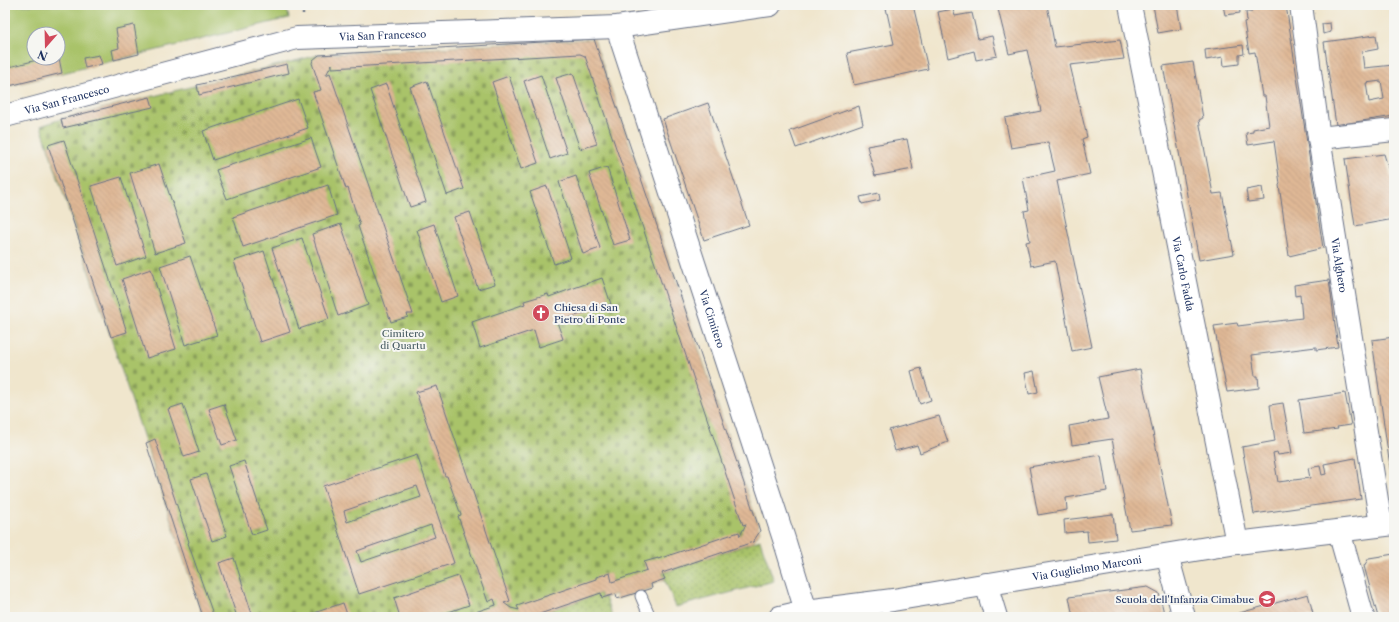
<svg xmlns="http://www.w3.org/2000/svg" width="1399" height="622" viewBox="0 0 1399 622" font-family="'Libre Caslon Text',serif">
<defs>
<pattern id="grass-dots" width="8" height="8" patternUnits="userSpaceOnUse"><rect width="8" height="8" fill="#a9c369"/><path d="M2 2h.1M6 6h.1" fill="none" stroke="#899f5a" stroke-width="1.8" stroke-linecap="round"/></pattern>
<pattern id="cemetery-stones" width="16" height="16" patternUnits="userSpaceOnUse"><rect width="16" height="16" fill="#a9c369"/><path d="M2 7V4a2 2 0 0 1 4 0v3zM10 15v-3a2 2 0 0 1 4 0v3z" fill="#899f5a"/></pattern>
<pattern id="building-back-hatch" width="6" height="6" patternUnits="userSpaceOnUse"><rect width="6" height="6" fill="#dfb895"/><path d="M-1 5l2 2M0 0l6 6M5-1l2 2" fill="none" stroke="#bf9e83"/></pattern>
</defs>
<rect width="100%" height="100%" fill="#f6f6f2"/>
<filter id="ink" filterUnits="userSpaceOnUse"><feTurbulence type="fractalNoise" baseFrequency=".025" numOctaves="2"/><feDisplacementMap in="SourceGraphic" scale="8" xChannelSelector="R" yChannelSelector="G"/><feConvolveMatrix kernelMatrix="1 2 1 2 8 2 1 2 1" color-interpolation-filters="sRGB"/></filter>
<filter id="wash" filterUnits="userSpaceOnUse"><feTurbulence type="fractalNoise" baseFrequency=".012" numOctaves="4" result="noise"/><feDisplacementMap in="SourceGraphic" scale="16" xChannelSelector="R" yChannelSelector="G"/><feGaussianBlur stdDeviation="0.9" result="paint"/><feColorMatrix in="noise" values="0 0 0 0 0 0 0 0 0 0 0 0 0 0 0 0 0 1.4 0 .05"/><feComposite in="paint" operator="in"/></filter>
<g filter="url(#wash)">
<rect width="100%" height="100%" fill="#f0e6cd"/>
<path fill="url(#grass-dots)" stroke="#627964" d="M760 540 774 581 676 607 662 573Z
M601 593 602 598 605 597 612 617H531Z"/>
<path fill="url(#cemetery-stones)" stroke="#627964" d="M594 39 760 531 753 542 663 573 665 579 651 584 652 588 617 599 616 594 602 598 600 593 531 617H203L41 126 61 119 319 55Z"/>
<path fill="#a9c369" stroke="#627964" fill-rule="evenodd" d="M5 5H286L289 18 5 87ZM34 34H58V58H34Z"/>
<g id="blocks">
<path fill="url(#building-back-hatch)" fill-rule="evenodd" d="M903 5H913L928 69 854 85 847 53 894 44 886 8Z
M998 5H1047L1055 47 1120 40 1124 59 1070 65 1087 137 1082 139 1090 174 1057 181 1092 347 1072 351 1055 261 1031 266 1026 242 1030 241 1024 211 1029 210 1023 178 1055 171 1048 142 1011 148 1005 118 1041 111 1027 50 1009 54 998 9H999Z
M1153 5H1177L1181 29 1158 33Z
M1223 5H1239L1240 13 1225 15Z
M1251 5H1286L1323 248 1289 256 1279 185 1280 184 1274 141 1248 145 1246 133 1253 132V129L1269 126 1265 96H1262L1255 52 1249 53 1244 22 1247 21 1246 12H1252Z
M953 9 955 16 972 13 978 39 992 36 997 56 976 60 974 51 948 58 938 12Z
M1330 23 1331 32 1323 34 1322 24Z
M134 25 139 54 114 60 112 50 119 48 116 29Z
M1376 35 1378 49 1362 52 1364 68 1394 65V79L1391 80 1392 88H1394V116L1336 125 1324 42ZM1381 81 1384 99 1369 102 1366 83Z
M594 39 760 531 753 542 662 573 665 579 651 584 652 588 617 599 616 594 602 598 601 593 531 617H461L496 605 494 599 488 602 458 516 461 515 447 476H445L416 392 437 386 510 601 504 603 511 608 519 610 517 606 596 579V577L610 573 612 582 647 570 644 562 658 558V559L739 532 740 536 746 524 743 525 585 56 580 54 332 68V64L326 75 330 73 413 314H407L408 317 391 322 358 226 360 225 348 188 346 189 313 92 321 90 312 63 313 60 319 55Z
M1243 45 1244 54 1239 55V64L1224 66 1223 57 1206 60 1205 50Z
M99 55 102 64 85 68 83 58Z
M45 58H59L62 73 5 87V68Z
M1193 62 1203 118 1199 120 1213 194 1222 193 1234 254 1199 260 1163 66Z
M287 64 289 73 199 95 197 85Z
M573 73 597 144 580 149 556 78Z
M541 75 567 153 550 159 524 81Z
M509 76 538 163 521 169 492 82Z
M427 81 464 189 447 195 410 87Z
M386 84 426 202 410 207 370 90Z
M150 97 153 107 63 128 61 119Z
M298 99 308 128 213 160 203 131Z
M708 103 749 225 704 240 663 119Z
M859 106 863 124 796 148 790 131Z
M311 138 321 167 227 199 216 170Z
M907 139 913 169 875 176 867 146Z
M64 140 127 332 111 337 48 145Z
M1384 154 1394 187V219L1355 226 1345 159Z
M159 164 186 243 155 253 130 173Z
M607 167 630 240 613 245 589 173Z
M576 176 600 248 583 254 559 182Z
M121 177 146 256 117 266 91 186Z
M328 185 337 215 243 247 233 217Z
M547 186 571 258 554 264 530 192Z
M1262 187 1264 200 1248 202 1246 190Z
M879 193 880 200 862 204 860 197Z
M470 212 495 284 478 289 454 217Z
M341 224 368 305 338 316 312 234Z
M434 224 458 296 441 302 417 230Z
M302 238 329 319 299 329 272 248Z
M264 251 290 332 260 342 234 261Z
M190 256 217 335 185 345 160 266Z
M151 269 176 349 147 358 122 279Z
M602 278 611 304 557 322 563 339 539 347 534 330 480 348 472 322 525 304 524 301 548 294 549 297Z
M1329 280 1338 347 1316 350V347L1252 355 1255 376H1258L1259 388 1227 392 1214 326 1237 323 1238 326 1302 318 1300 295 1295 296 1294 285Z
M1394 337V488H1393L1372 340Z
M921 368 931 400 920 404 911 371Z
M1140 369 1172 525 1130 530 1112 439 1072 445 1069 426 1108 419 1098 377Z
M1034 371 1038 392 1029 394 1025 373Z
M1345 393 1351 425 1337 427 1338 429 1304 433 1299 400Z
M1283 403 1292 453 1278 455 1277 452 1273 453 1278 482 1310 478 1308 468 1320 466 1322 475 1326 474 1324 464 1355 458 1361 499 1254 514 1242 447 1275 441 1270 405Z
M183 404 199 452 184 457 168 409Z
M224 404 237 440 222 445 209 409Z
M939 416 948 442 920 453 917 445 895 451 889 430Z
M155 439 189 542 188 543 214 617H203L146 443Z
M417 455 454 563 359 594 323 486ZM417 486 421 497 347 522 344 511ZM431 525 435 537 361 562 357 551Z
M1101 455 1107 491 1066 498 1067 510 1038 515 1029 467Z
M244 461 267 530 252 535 229 466Z
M206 474 227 536 212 541 191 479Z
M1113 514 1116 539 1088 542 1087 531 1065 533 1064 520Z
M1394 554V617H1378L1364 566 1369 558Z
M234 558 253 617H237L219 563Z
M458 576 469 605 434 617H400L394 598Z
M1148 587 1159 593 1165 617H1073L1069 597Z
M1308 594 1314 617H1225Z
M343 603 348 617H315L314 613Z"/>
</g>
</g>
<g filter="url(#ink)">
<use href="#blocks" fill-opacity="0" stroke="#666f85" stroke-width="1"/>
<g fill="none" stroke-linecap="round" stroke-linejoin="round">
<defs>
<path id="service" d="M641 596 650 617"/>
<g id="minor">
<path id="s1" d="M1130 5 1237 543"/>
<path id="s2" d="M1301 5 1319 138 1381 525"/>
<path id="s3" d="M617 27 784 539 806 611"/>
<path id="s4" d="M5 116 297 38 617 27 770 5"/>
<path d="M1319 138 1394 130"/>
<path d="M1339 531 1363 617"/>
<path d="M1167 555 1184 617"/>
<path d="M986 584 996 617"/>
</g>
<g id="secondary">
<path id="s5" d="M780 617 806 611 893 600 1237 543 1394 524"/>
</g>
</defs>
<use href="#service" stroke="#666f85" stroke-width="13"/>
<use href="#minor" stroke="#666f85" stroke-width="24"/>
<use href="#secondary" stroke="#666f85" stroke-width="24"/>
<path stroke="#666f85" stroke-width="2.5" stroke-dasharray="1 3" stroke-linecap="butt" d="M303 5V16"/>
<use href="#service" stroke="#fff" stroke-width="11"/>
<use href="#minor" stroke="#fff" stroke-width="22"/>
<use href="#secondary" stroke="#fff" stroke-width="22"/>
</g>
</g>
<defs>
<symbol id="church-disc" viewBox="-11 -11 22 22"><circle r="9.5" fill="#d1495b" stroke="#f6f6f2"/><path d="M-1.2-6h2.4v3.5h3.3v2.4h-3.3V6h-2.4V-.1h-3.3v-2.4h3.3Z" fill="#fff"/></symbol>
<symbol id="school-disc" viewBox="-11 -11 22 22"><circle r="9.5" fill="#d1495b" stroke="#f6f6f2"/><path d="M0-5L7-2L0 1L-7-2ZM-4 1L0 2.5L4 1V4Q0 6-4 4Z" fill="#fff"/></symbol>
</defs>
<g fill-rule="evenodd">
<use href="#church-disc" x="531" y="303" width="20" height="20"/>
<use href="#school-disc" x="1257" y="589" width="20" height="20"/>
</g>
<g text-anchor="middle" stroke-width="4" stroke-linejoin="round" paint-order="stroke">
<g font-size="10" fill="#1b2f5e" stroke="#f6f6f2">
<text dy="4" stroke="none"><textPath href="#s4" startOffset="388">Via San Francesco</textPath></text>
<text dy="4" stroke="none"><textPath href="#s4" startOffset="64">Via San Francesco</textPath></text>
<text dy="4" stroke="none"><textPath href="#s2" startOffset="263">Via Alghero</textPath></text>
<text dy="4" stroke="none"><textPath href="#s1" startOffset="274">Via Carlo Fadda</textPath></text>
<text dy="4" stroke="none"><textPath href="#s3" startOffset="307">Via Cimitero</textPath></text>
<text dy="4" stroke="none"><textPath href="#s5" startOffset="311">Via Guglielmo Marconi</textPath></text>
</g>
<g font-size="10" fill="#1b2f5e" stroke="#f6f6f2" text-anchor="start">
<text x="554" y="311">Chiesa di San<tspan x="554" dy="12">Pietro di Ponte</tspan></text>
<text x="1254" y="603" text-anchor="end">Scuola dell'Infanzia Cimabue</text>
</g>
<g font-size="10" fill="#465b61" stroke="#f6f6f2">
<text x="403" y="337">Cimitero<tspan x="403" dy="12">di Quartu</tspan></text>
</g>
</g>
<rect width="1399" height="622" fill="none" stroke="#f6f6f2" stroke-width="20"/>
<g transform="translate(46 46) rotate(200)"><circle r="19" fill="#f6f6f2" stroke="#9ea6b7"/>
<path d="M0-3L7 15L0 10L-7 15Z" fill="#d1495b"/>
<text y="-6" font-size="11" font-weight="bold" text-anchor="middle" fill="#1b2f5e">N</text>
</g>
</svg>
